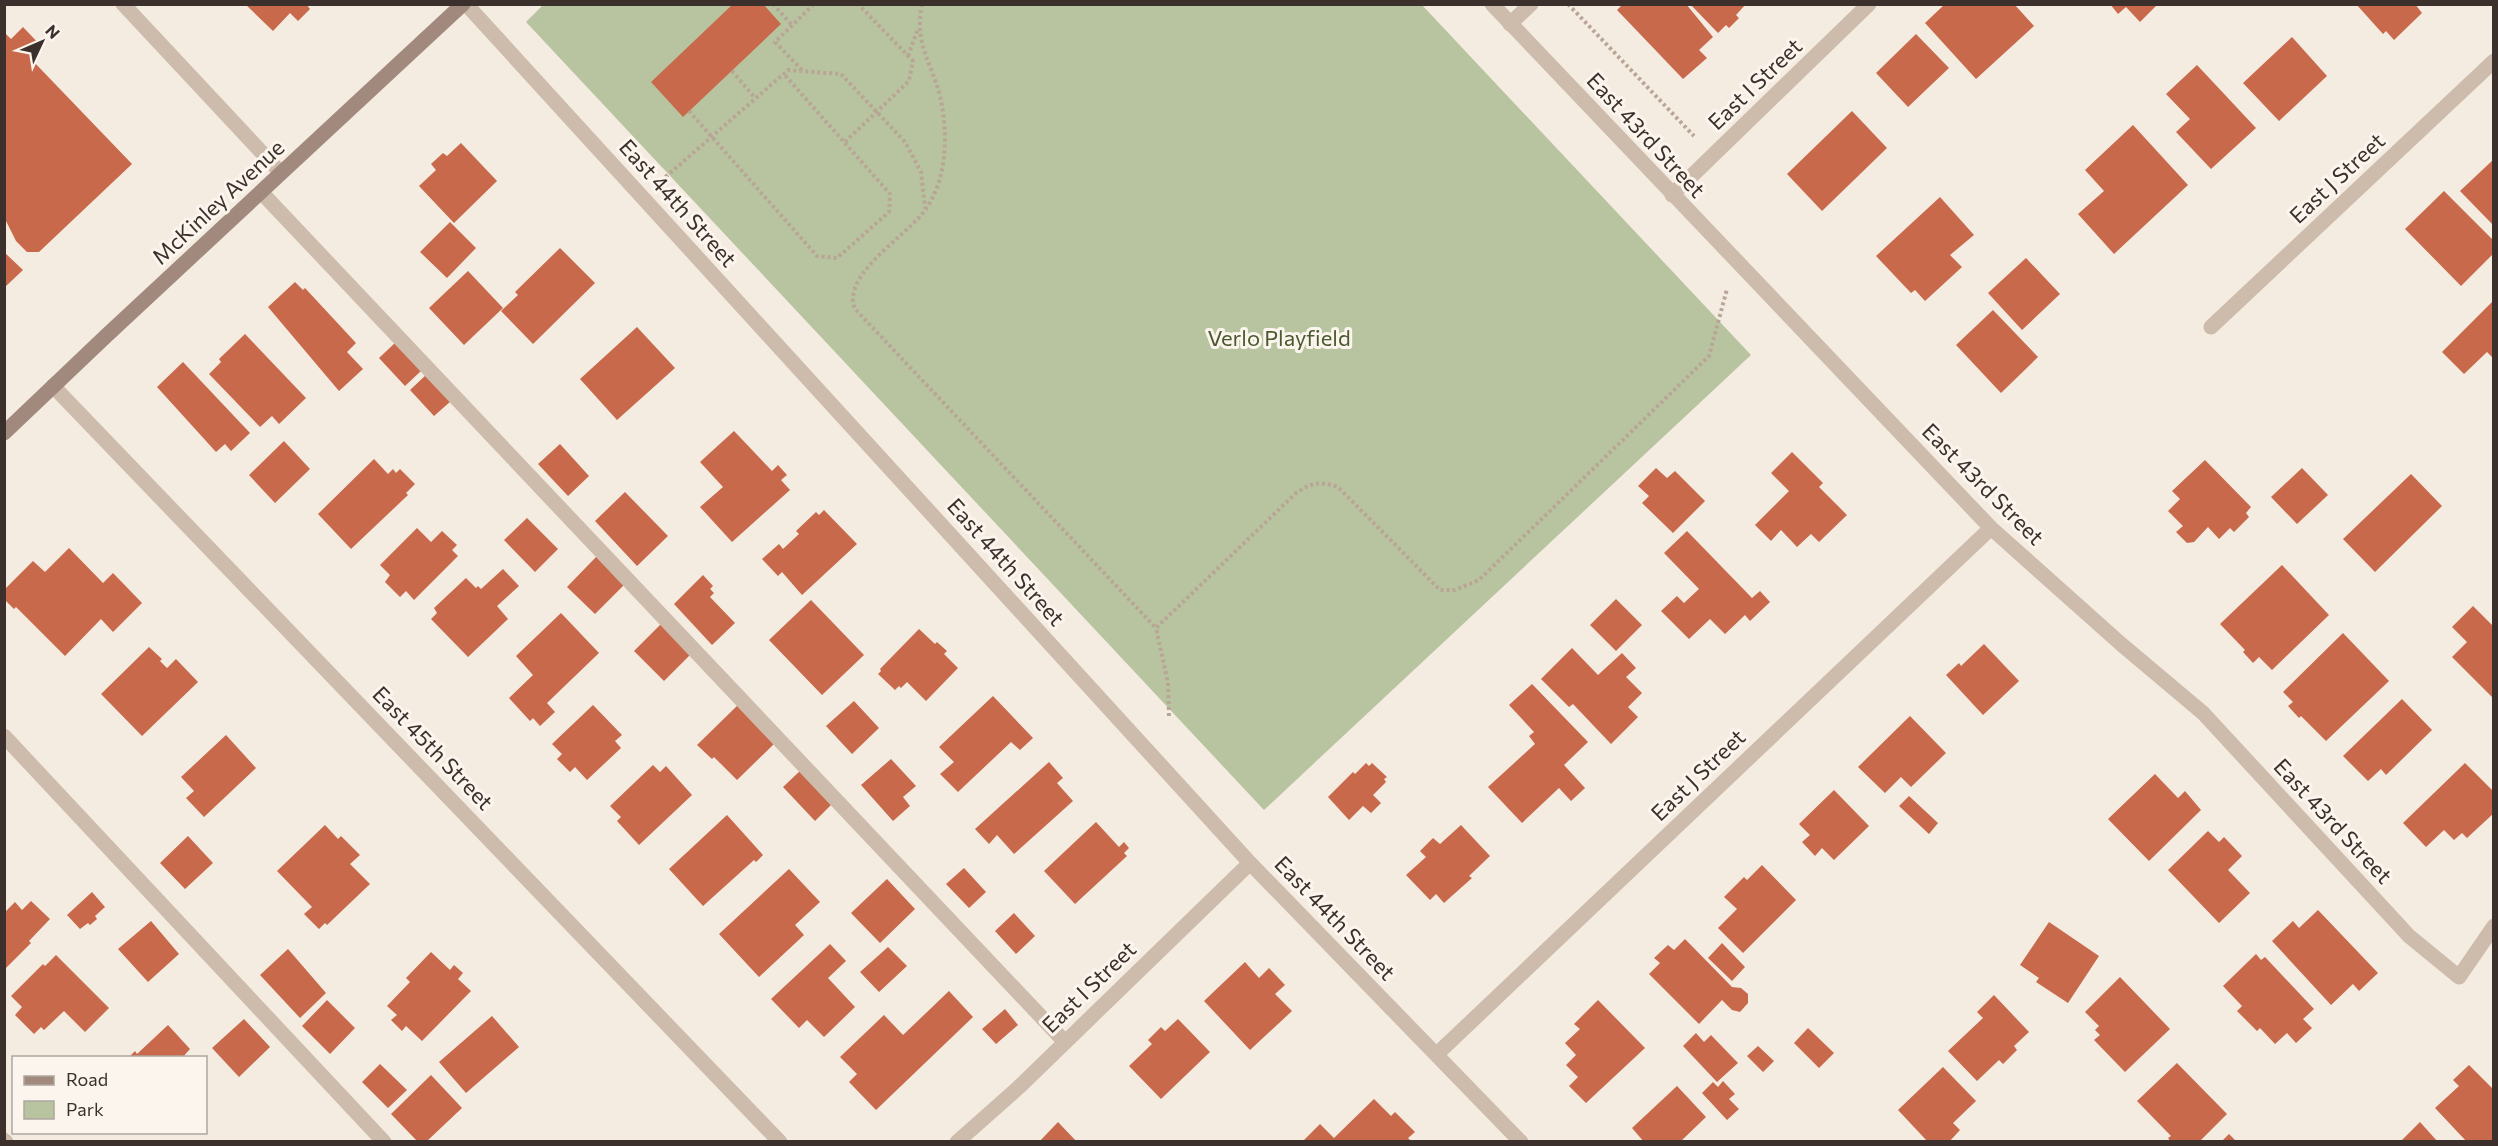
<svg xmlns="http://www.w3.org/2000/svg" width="2498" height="1146" viewBox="0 0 2498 1146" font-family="Commissioner,sans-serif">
<rect width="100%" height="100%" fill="#f4ebe1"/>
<path fill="#b8c4a0" d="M544 4 1422 5 1751 355 1264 810 526 22Z"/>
<path fill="#c8694b" d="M245 4H306L310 9 298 21 290 13 273 31Z
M733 4H763L781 24 683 117 651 82Z
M1623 4H1686L1713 37 1699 50 1707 58 1683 79 1617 10Z
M1690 4H1746L1736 15 1739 18 1729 28 1726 25 1718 33Z
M1945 4H2014L2034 26 1976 79 1925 23Z
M2110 4H2158L2140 22 2126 7 2118 14Z
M2356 4H2415L2422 13 2394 40 2386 31 2383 34Z
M23 27 43 48 32 60 132 164 39 252H27L16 241 5 219 4 32 11 39Z
M1916 34 1949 68 1908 107 1876 73Z
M2292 37 2327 76 2279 121 2243 83Z
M2197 65 2256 128 2211 169 2176 132 2190 119 2166 94Z
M1852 111 1887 148 1822 211 1787 174Z
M2133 125 2188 185 2114 254 2078 214 2104 191 2085 170Z
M461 143 497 181 454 223 419 186 436 170 431 164 443 153 447 156Z
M2494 159V226L2460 191Z
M2444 191 2494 241V253L2461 286 2405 229Z
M1940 197 1974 235 1950 255 1962 267 1925 301 1915 290 1911 293 1876 256Z
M450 222 476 248 447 278 420 252Z
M560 248 595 283 533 344 501 311 518 295 515 292Z
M4 252 23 270 4 288Z
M2026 258 2060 294 2022 330 1988 293Z
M468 271 503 308 464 345 429 308Z
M295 282 303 290 305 288 356 343 347 352 363 369 339 391 268 307Z
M2494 300V359L2487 352 2464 374 2442 352Z
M1993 310 2038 357 2001 393 1956 345Z
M637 327 675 368 617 420 580 379Z
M245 334 306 398 279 424 272 416 260 427 209 374 221 362 219 359Z
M396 342 422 370 405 386 379 358Z
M183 362 250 433 231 451 225 444 216 452 157 387Z
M426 375 451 401 434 416 410 390Z
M734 431 772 471 778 465 787 475 781 480 790 490 732 542 700 507 723 487 700 462Z
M284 441 310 469 275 503 249 475Z
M560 444 589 476 568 496 538 464Z
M1792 452 1823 483 1819 487 1847 515 1819 542 1811 534 1797 547 1781 530 1771 541 1755 525 1789 491 1771 473Z
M374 459 388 474 393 469 396 473 400 469 415 484 406 493 408 495 351 549 318 514Z
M2205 460 2251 507 2246 513 2249 517 2234 532 2230 528 2219 539 2208 527 2194 542 2187 543 2176 532 2183 526 2168 511 2180 499 2172 491Z
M1656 468 1667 478 1675 471 1705 501 1673 533 1642 503 1649 496 1638 486Z
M2302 468 2328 495 2297 524 2271 497Z
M2411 474 2442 506 2375 572 2343 539Z
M625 492 668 536 637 566 595 521Z
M824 510 857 544 802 595 782 572 778 576 762 559 779 544 783 549 799 534 796 531 816 512 819 515Z
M527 518 558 549 535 572 504 540Z
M417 528 431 542 442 531 457 545 452 550 458 556 414 600 406 591 400 597 385 582 390 575 380 565Z
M1687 531 1752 598 1760 591 1770 602 1750 621 1745 615 1725 634 1710 619 1689 639 1661 611 1677 596 1684 603 1699 589 1664 553Z
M69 548 103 583 113 573 142 603 113 632 101 619 65 656 16 607 14 609 4 599V590L33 561 45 572Z
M597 556 625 584 595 614 567 587Z
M2282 565 2329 615 2272 670 2259 657 2253 663 2243 652 2245 650 2220 624Z
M503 569 519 586 497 606 508 619 468 657 431 619 437 613 434 608 466 578 476 588 478 586 481 589Z
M703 575 713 586 710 589 714 593 710 597 735 623 712 645 674 604Z
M1616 599 1642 625 1616 651 1590 625Z
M811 600 864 655 822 695 769 640Z
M2473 606 2494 627V699L2452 657 2467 642 2452 627Z
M561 613 599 653 547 703 555 712 540 726 533 718 530 721 509 698 533 675 516 656Z
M662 623 692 653 664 681 634 651Z
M919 629 935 644 937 642 947 651 944 654 958 668 926 701 907 682 901 688 899 686 895 690 878 674 881 671 880 669Z
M2343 633 2389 681 2326 741 2301 716 2299 718 2288 706 2293 702 2283 692Z
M1984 644 2019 681 1983 715 1946 675 1959 663 1961 666Z
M149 647 162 659 160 661 167 668 176 659 198 682 142 736 101 694Z
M1572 648 1598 675 1622 653 1636 668 1626 677 1642 693 1628 707 1638 717 1611 744 1573 704 1569 707 1541 679Z
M1532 684 1588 742 1564 765 1585 788 1571 801 1559 788 1522 823 1488 787 1535 744 1529 736 1534 732 1509 705Z
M993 696 1033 738 1020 750 1011 742 958 792 940 774 954 762 939 747Z
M2402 699 2432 730 2386 775 2381 769 2368 781 2343 756Z
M854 701 879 728 852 754 826 726Z
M740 703 777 741 737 780 714 757 712 759 697 745Z
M593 705 622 735 615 741 621 748 587 780 575 767 570 772 557 759 562 754 552 744Z
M1910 716 1946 753 1911 787 1901 777 1885 793 1858 767Z
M226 735 256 768 204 817 186 798 194 791 181 777Z
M891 759 916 786 903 797 910 806 893 821 861 785Z
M1049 762 1063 778 1057 783 1073 801 1014 854 997 835 989 844 975 829Z
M1366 763 1369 766 1372 763 1387 777 1384 779 1386 782 1373 795 1381 803 1371 813 1363 806 1349 820 1328 797 1353 772 1355 774Z
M2465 763 2494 792V813L2467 838 2462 833 2454 840 2444 830 2426 847 2403 823Z
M653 765 660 772 666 766 692 795 639 845 617 821 621 817 610 806Z
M801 770 833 803 815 821 783 787Z
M2155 774 2178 798 2185 791 2201 810 2149 861 2108 819Z
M1834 790 1869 826 1834 860 1822 848 1815 856 1802 842 1810 835 1799 824Z
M1909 796 1938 823 1929 834 1899 806Z
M727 815 763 855 756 862 754 860 703 906 669 869Z
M1096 822 1119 847 1124 842 1129 848 1124 853 1127 856 1075 904 1044 871Z
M325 825 338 839 341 836 360 855 350 864 370 884 327 925 325 923 319 929 304 914 312 907 277 871Z
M1461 825 1490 856 1469 876 1472 878 1444 903 1436 894 1430 900 1406 875 1426 857 1420 851 1433 838 1440 844Z
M2208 831 2219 842 2224 837 2242 856 2228 870 2250 893 2219 923 2168 870Z
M188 836 213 863 185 889 160 863Z
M1762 865 1796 900 1743 953 1718 928 1737 909 1724 897 1744 877 1747 880Z
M964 868 986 892 969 908 946 884Z
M789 869 820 902 795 925 804 935 759 977 719 934Z
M887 879 915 909 880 943 851 913Z
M92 892 105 907 95 916 97 919 90 925 88 923 80 929 67 915Z
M31 901 50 919 29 941 31 943 4 970V913L15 902 22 910Z
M2318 910 2378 973 2359 991 2353 984 2331 1005 2272 941 2293 921 2299 928Z
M1014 913 1035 936 1016 954 995 931Z
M151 921 179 954 148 982 118 949Z
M2049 922 2099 956 2068 1003 2036 982 2039 978 2020 965Z
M1685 939 1732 987 1741 988 1748 994V1003L1740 1012 1732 1010 1722 1000 1699 1024 1649 974 1660 963 1654 958 1668 945 1674 950Z
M1722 943 1745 967 1732 981 1708 958Z
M830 944 846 961 828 978 855 1007 824 1037 807 1020 799 1028 771 999Z
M888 947 907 966 879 992 860 972Z
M288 949 326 993 300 1018 260 975Z
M431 952 450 970 454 965 463 973 458 979 471 991 422 1041 406 1026 402 1031 391 1020 397 1015 387 1006 410 982 406 978Z
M2256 954 2261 960 2265 957 2314 1009 2303 1019 2312 1028 2296 1043 2287 1033 2275 1044 2260 1028 2257 1031 2237 1011 2242 1006 2223 986Z
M56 955 109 1008 85 1032 64 1011 44 1030 41 1027 34 1034 15 1015 22 1007 11 996 43 964 45 966Z
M1245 962 1259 978 1269 968 1285 985 1275 994 1292 1011 1250 1050 1204 1001Z
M2120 977 2170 1029 2125 1072 2094 1040 2100 1035 2095 1030 2099 1026 2085 1012Z
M949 991 973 1017 876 1110 849 1082 857 1074 840 1057 884 1015 903 1035Z
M1994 995 2029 1032 2014 1046 2017 1050 2003 1064 1999 1060 1977 1081 1948 1051 1983 1018 1977 1012Z
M327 1000 355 1028 330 1054 302 1026Z
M1598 1000 1645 1048 1586 1103 1569 1086 1578 1077 1566 1065 1576 1055 1565 1043 1580 1029 1574 1024Z
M1005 1009 1018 1025 996 1044 982 1029Z
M492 1016 519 1047 466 1093 439 1062Z
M244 1019 270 1047 239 1077 212 1048Z
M1178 1019 1210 1052 1161 1099 1129 1066 1152 1044 1148 1040 1161 1027 1165 1031Z
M168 1025 190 1049 182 1058H128L135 1051 137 1054Z
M1808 1028 1834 1053 1819 1068 1794 1043Z
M1696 1033 1704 1042 1711 1035 1738 1063 1717 1082 1683 1046Z
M1758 1046 1774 1061 1763 1072 1747 1056Z
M2177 1063 2227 1114 2199 1142H2171L2168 1138 2171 1136 2137 1101Z
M380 1064 407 1090 388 1108 362 1082Z
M2469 1065 2494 1090V1142H2467L2435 1108 2459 1086 2453 1080Z
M1943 1067 1976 1101 1953 1123 1960 1130 1949 1142H1928L1898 1110Z
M431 1075 462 1108 426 1142H418L391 1114Z
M1723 1081 1735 1094 1729 1099 1739 1109 1727 1120 1702 1093 1713 1082 1718 1087Z
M1677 1086 1706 1117 1680 1142H1644L1632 1128Z
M1374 1099 1391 1116 1395 1112 1415 1132 1408 1138 1412 1142H1302L1320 1124 1334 1138Z
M1058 1122 1077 1142H1039Z
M2420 1122 2438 1142H2400Z
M2229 1134 2237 1142H2221Z"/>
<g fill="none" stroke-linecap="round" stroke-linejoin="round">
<path stroke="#b9a596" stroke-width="4" stroke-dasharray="3 3" stroke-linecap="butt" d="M773 4 792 25
M922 4C914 44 931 61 940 96 946 120 947 154 940 178 937 190 930 205 922 214 903 238 841 276 855 309L1156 628
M1568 4 1694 136
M908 56 918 29
M802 70 775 42 814 4
M732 71 755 98
M689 111 817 256 837 258 889 212 890 194 783 73
M845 142 909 81 913 61 858 4
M661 181 788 70 841 74 905 142 921 172 925 208
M1169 716 1168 683 1156 628 1296 493C1313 482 1319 481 1338 487L1440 590H1455L1479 580 1709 356 1727 289"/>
<path stroke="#cdbbac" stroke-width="15" d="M1510 24 1531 4
M262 193 1065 1042
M4 736 384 1142"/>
<path stroke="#cdbbac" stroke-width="15" d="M123 4 281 173
M466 4 1250 863 1521 1142
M1492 4 1991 528 2121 644 2203 713 2409 936 2459 977 2494 926
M1672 195 1869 4
M2211 327 2494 61
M53 386 780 1142
M1437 1054 1991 528
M4 1140 6 1142
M957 1142 1019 1087 1250 863"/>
<path stroke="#a18a7d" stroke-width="15" d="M4 433 106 336 463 4"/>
</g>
<g text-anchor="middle" stroke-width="6" stroke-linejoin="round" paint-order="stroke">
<g font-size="22" fill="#3b302b" stroke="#fbf5ee">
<text transform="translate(1755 84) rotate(-44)" y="8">East I Street</text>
<text transform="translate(1646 135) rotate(47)" y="8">East 43rd Street</text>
<text transform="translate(2337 178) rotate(-43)" y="8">East J Street</text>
<text transform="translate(218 202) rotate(-43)" y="8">McKinley Avenue</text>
<text transform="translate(678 203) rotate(48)" y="8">East 44th Street</text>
<text transform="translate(1983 484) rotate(45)" y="8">East 43rd Street</text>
<text transform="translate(1006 562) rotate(48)" y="8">East 44th Street</text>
<text transform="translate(433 748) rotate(46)" y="8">East 45th Street</text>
<text transform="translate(1698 775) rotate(-44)" y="8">East J Street</text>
<text transform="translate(2333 821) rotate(47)" y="8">East 43rd Street</text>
<text transform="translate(1335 918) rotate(46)" y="8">East 44th Street</text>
<text transform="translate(1089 987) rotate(-44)" y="8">East I Street</text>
</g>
<g font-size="22" fill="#4a5a2e" stroke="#fbf5ee">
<text x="1279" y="346">Verlo Playfield</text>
</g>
</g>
<rect width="2498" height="1146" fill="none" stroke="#3b302b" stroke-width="12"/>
<rect x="12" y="1056" width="195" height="78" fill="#fbf5ee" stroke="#aea6a0" stroke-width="1.5"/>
<rect x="24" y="1076" width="30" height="9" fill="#a18a7d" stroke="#aea6a0" stroke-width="1.5"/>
<text x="66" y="1086" font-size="18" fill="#3b302b">Road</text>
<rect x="24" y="1101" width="30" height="18" fill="#b8c4a0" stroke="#aea6a0" stroke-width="1.5"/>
<text x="66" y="1116" font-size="18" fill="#3b302b">Park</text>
<g transform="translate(42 42) rotate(46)" stroke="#fbf5ee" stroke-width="4.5" paint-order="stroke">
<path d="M0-4.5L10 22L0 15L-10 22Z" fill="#3b302b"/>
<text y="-9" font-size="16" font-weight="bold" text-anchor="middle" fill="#3b302b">N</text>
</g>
</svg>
